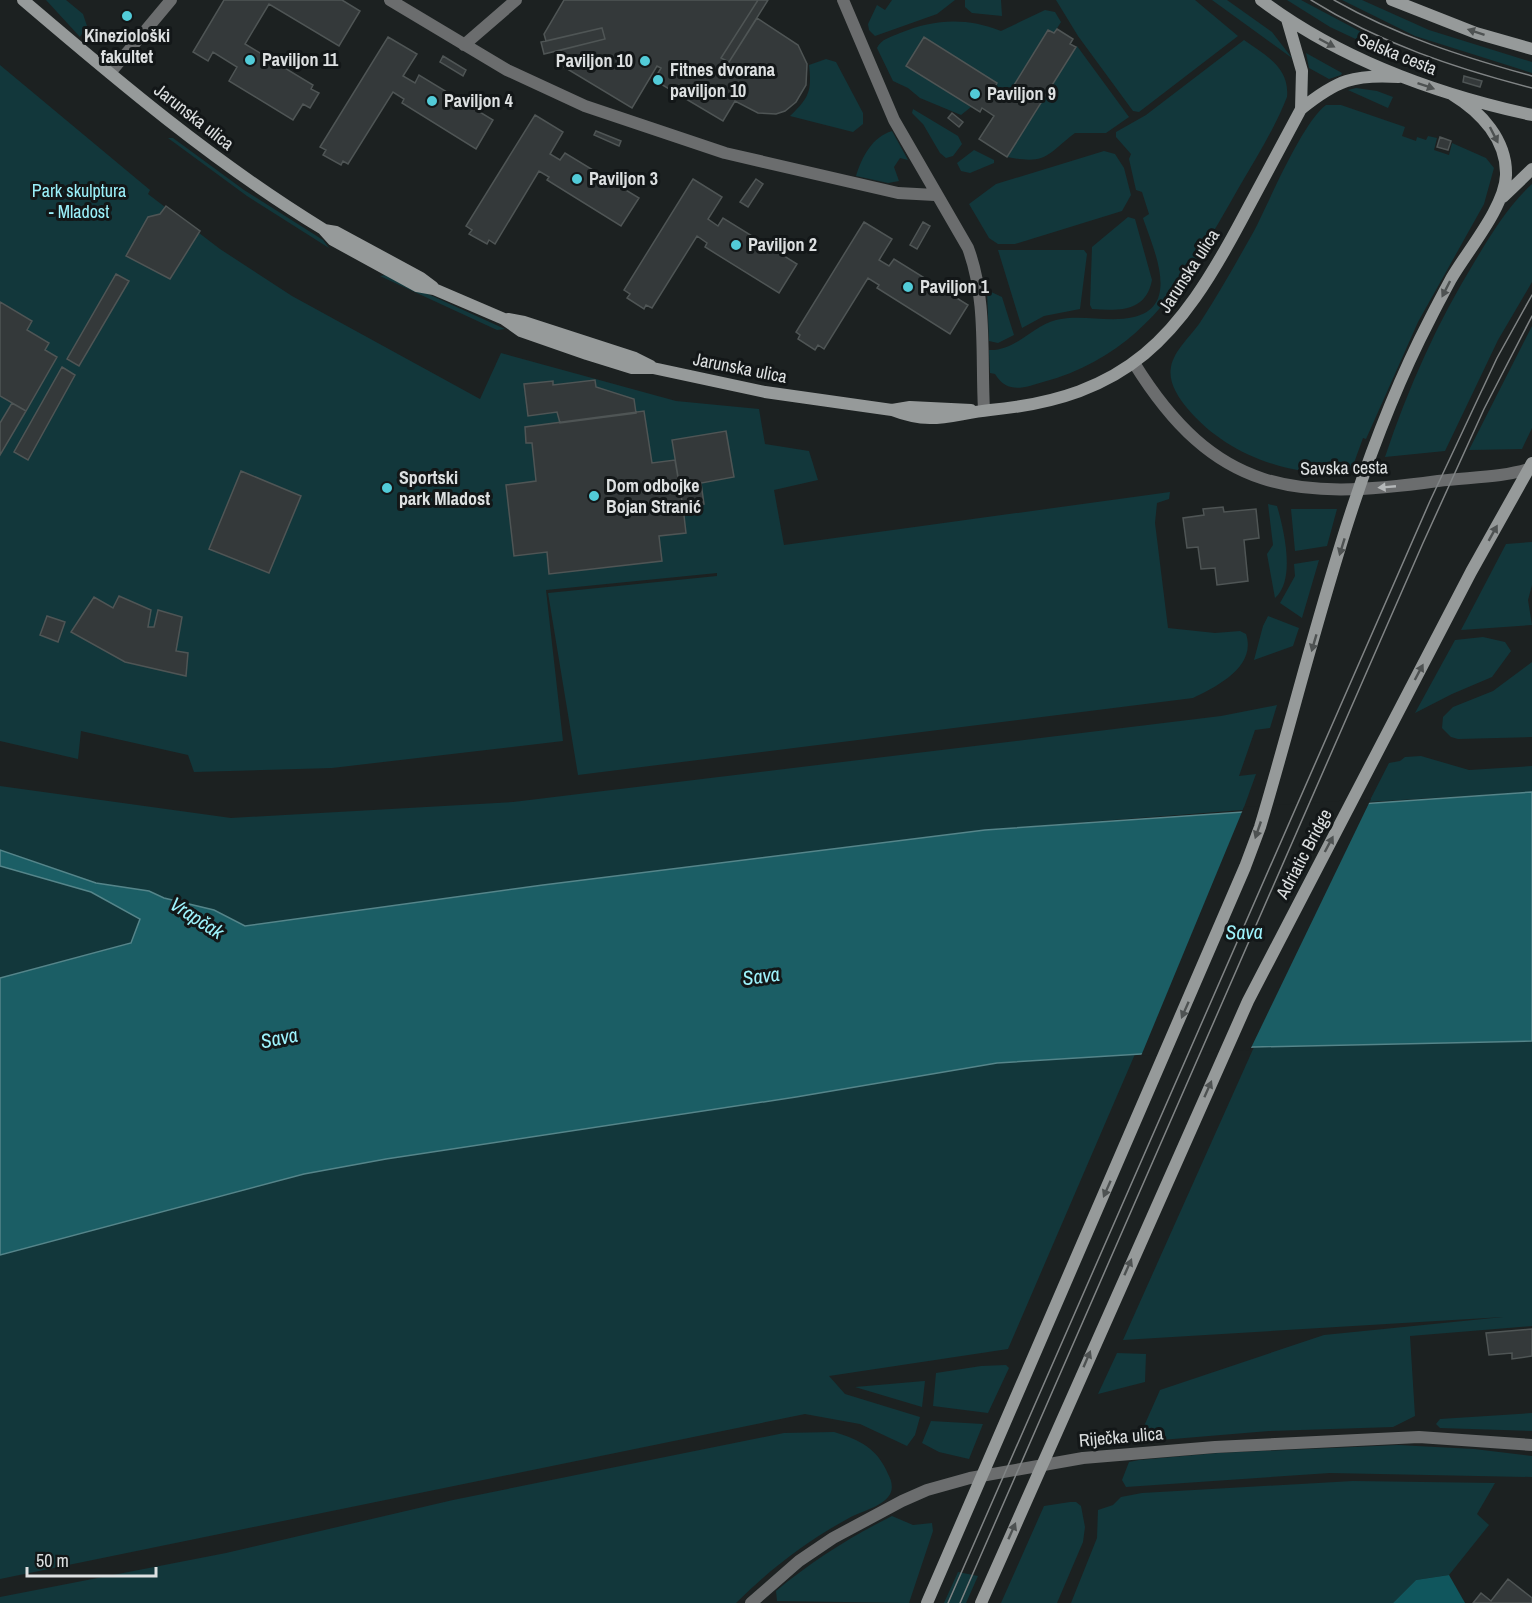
<svg xmlns="http://www.w3.org/2000/svg" width="1532" height="1603" viewBox="0 0 1532 1603" font-family="'Archivo Narrow',sans-serif">
<rect width="100%" height="100%" fill="#1c2121"/>
<path fill="#12373b" d="M46 0H66L83 14 87 26 80 37Z
M892 0H955L937 14 875 36 869 30 868 24 877 5 885 10Z
M965 0H1001L1002 16 972 13 965 7Z
M1056 0H1195L1238 36 1139 112 1133 111 1078 36Z
M1212 0H1227L1272 32 1292 58Z
M1287 0H1301L1382 43 1379 50 1330 27Z
M1342 0H1362L1429 30 1532 62V73L1415 36Z
M1045 10 1055 12 1061 22 1054 33 1048 30 1006 98 993 90 997 83 924 38 906 66 971 107 961 115 920 98 908 88 893 81 877 48C881 39 891 37 900 33 934 19 966 17 1001 31Z
M1244 40C1265 55 1290 67 1287 97 1275 128 1255 160 1238 189 1189 275 1145 355 1043 382 1024 388 1007 394 995 374L990 373 989 350C1016 351 1032 326 1056 320 1081 314 1109 323 1134 317 1182 306 1152 246 1143 218L1149 214 1142 192 1136 190 1129 159 1131 154 1116 137V132L1146 115Z
M1077 46 1129 117 1106 133H1075C1046 155 1047 165 1007 157Z
M1306 53 1342 73 1341 75 1329 79 1309 68Z
M826 59 836 62 863 113V124L853 132 790 116C809 98 812 91 809 65Z
M0 65 150 190 148 194 220 249 292 296 480 399 501 353 676 401 759 409 765 444 809 451 818 480 774 490 784 545 1170 492 1169 499 1157 503 1155 523 1168 628 1215 633 1240 631 1246 634C1257 667 1216 687 1193 698L578 775 548 593 717 576V573L546 590 563 741 332 768 194 772 188 755 81 731 78 759 0 741Z
M1356 88 1377 91 1393 97 1388 108 1348 90Z
M1326 105H1341L1405 127 1402 136 1416 141 1417 137 1426 140 1428 136 1437 138 1434 150 1449 155 1452 143 1486 158 1494 168 1484 204 1418 322 1366 439 1363 438 1350 474C1289 476 1227 456 1187 408 1178 397 1168 382 1171 367 1174 350 1192 335 1201 321 1220 292 1237 261 1254 231 1270 200 1302 123 1326 105Z
M913 109 958 136 962 144 953 156 946 158 940 153 923 124 912 113Z
M892 131 908 160 900 158 894 167 899 181 888 183 856 176C862 157 872 137 892 131Z
M168 138H173L244 190 323 240 329 248 247 196Z
M974 150 994 160V163L970 173 961 171 957 163Z
M1104 151 1115 154 1124 168 1131 195 1122 211 1015 244H998L989 238 969 204 996 184Z
M1532 184V282L1498 340 1445 451 1385 457C1408 388 1437 323 1475 261 1492 233 1508 206 1532 184Z
M1128 217 1135 219 1152 280C1146 312 1119 311 1092 309L1090 305 1092 247Z
M998 250H1084L1087 254 1080 309 1044 316 1022 328Z
M386 275 505 329 497 330 380 276Z
M987 290 1002 297 1014 335 998 343 989 341Z
M1532 326V428L1522 449 1469 450Z
M1268 504 1277 506C1284 530 1296 580 1275 598L1267 554 1273 545Z
M1291 509H1337L1327 546 1295 551Z
M1532 542V585L1528 600 1532 625 1461 630 1506 544Z
M1319 560 1302 618 1280 603 1295 576 1294 564Z
M1268 616 1299 628 1293 646 1254 660 1263 626Z
M1483 637 1505 642 1511 651 1492 677 1452 694 1415 713 1455 640Z
M1532 662V737L1458 739 1451 737 1442 728 1443 717 1453 707 1493 691Z
M1277 705 1270 728 1255 730 1239 776 1256 774 1243 810 985 830 543 885 245 926 214 910 164 898 149 891 96 883 0 850V786L231 818 513 802 1221 716Z
M1421 756 1469 770 1532 766V792L1369 802 1389 763 1400 761 1405 757Z
M0 866 91 892 140 919 131 943 0 978Z
M1532 1041V1326L1410 1336 1415 1416 1393 1427 1269 1431 1137 1442 1160 1390 1324 1335 1503 1317 1123 1340 1254 1047Z
M1135 1054 1008 1349 829 1376 845 1394 920 1417 915 1435 907 1446 860 1424 805 1414 0 1579V1255L304 1174 386 1159 796 1097 997 1063Z
M1117 1353 1146 1354 1145 1382 1098 1394Z
M1006 1365 1009 1368 988 1413 933 1406 936 1373 981 1366Z
M925 1381 922 1407 855 1387 924 1381Z
M1532 1413V1431L1440 1428 1436 1424 1440 1419Z
M931 1421 983 1424 969 1459 939 1452 922 1443Z
M834 1432C860 1440 877 1448 888 1474 891 1479 893 1486 891 1492 886 1506 861 1511 849 1518 807 1541 770 1569 736 1603H0V1597L226 1553 453 1500 784 1433Z
M1398 1445 1474 1449 1532 1456V1477L1330 1473 1126 1487 1122 1480 1129 1462 1139 1460 1218 1453Z
M1353 1481 1495 1483 1477 1514 1489 1525 1449 1575 1416 1580 1393 1603H1071L1097 1538 1098 1510 1113 1505 1121 1497 1142 1493Z
M1070 1502H1076L1081 1506 1085 1527 1083 1542 1057 1603H1001L1044 1506Z
M892 1516 913 1525 932 1523 933 1531 909 1603 777 1601 776 1591C812 1561 850 1537 892 1516Z
M958 1572 978 1576 966 1603H944Z"/>
<path fill="#10565d" d="M1449 1575 1465 1603H1393L1416 1580Z"/>
<path fill="#1b5e65" stroke="#55858a" stroke-width="1.5" d="M1532 792V1041L1254 1047 997 1063 796 1097 386 1159 304 1174 0 1255V978L131 943 140 919 91 892 0 866V850L96 883 149 891 164 898 214 910 245 926 543 885 985 830Z"/>
<path fill="#1c2121" d="M1371 799 1250 1050 1141 1056 1244 807Z"/>
<path fill="#34393a" stroke="#4f5555" stroke-width="1.5" d="M224 0H342L360 11 339 46 269 4 245 44 313 85 311 89 319 93 310 108 303 104 293 120 229 81 237 67 213 52 208 61 193 52Z
M564 0H758L721 58 729 62 757 18 798 45 807 64 806 85 796 102 785 111 776 114 758 113 735 101 723 121 654 80 661 68 657 66 632 108 564 67 561 50 605 39 602 28 546 41 544 34Z
M758 0H768L729 62 721 58Z
M602 28 605 39 544 54 541 42Z
M1057 29 1073 39 1070 44 1076 47 1007 157 979 139 994 116 982 108 980 112 906 66 924 37 997 83 993 90 1006 98 1048 30 1054 33Z
M388 37 417 54 403 76 415 83 419 75 493 120 476 149 402 103 404 99 393 92 348 164 343 161 341 165 323 155 326 150 320 147Z
M443 56 466 70 463 76 440 62Z
M1464 76 1482 81 1480 87 1463 82Z
M952 113 963 122 959 127 948 118Z
M535 115 563 132 550 154 560 160 565 153 639 198 621 226 547 180 549 177 539 171 495 244 489 240 487 244 469 234 472 230 466 226Z
M596 131 621 141 619 146 594 135Z
M1440 137 1451 141 1448 150 1437 147Z
M693 179 722 197 708 219 718 226 723 218 797 264 779 293 705 247 707 243 697 236 652 308 646 305 644 309 627 298 630 294 624 290Z
M756 179 763 184 748 207 740 202Z
M166 206 200 231 170 279 126 256 148 217 160 214Z
M864 222 892 239 879 260 889 266 894 259 968 305 950 334 877 288 879 285 868 278 824 349 818 345 815 350 798 339 800 335 796 332Z
M923 222 930 226 917 249 910 245Z
M116 274 129 281 79 366 67 359Z
M0 302 32 321 27 330 49 343 45 350 57 357 26 411 0 396Z
M62 367 75 375 28 460 14 452Z
M595 380 596 387 634 399 636 413 560 423 557 412 528 416 524 384 553 381V385Z
M12 403 26 411 0 455V423Z
M644 411 652 463 675 460 683 507 686 533 659 536 662 561 549 574 547 552 514 556 506 485 536 481 532 443H526L525 427Z
M726 431 734 477 701 483 704 504 683 507 672 440Z
M241 471 301 496 269 573 209 549Z
M1223 507 1224 512 1256 509 1259 538 1244 540 1248 581 1217 585 1215 568 1201 569 1198 547 1187 548 1183 518 1204 515 1203 509Z
M119 596 151 610 148 627H154L158 610 182 617 176 651 188 653 186 676 125 662 71 632 94 597 113 608Z
M47 616 65 622 58 642 40 635Z
M1532 1329V1356L1512 1359V1353L1489 1355 1486 1333Z
M1508 1579 1532 1598V1603H1473L1481 1593 1491 1601Z"/>
<g fill="none" stroke-linecap="round" stroke-linejoin="round">
<path stroke="#6b6d6e" stroke-width="12" d="M390 0 507 70 585 106 725 153 898 193 935 195
M843 0 894 120 968 248C987 299 981 356 984 410
M464 45 516 0
M110 73 171 0
M1134 363C1215 494 1295 501 1438 481 1469 477 1502 478 1532 468
M751 1603 799 1561 833 1538 902 1501 927 1490 970 1478 1083 1458 1215 1447 1419 1437 1532 1445"/>
<path stroke="#969a9a" stroke-width="12" d="M23 0C119 82 215 163 323 229L333 240 417 286 434 289 504 319 521 331 587 354 632 368H653L765 392 892 410C933 426 951 414 990 410 1129 397 1179 337 1241 221 1261 184 1281 146 1301 109 1337 80 1354 74 1399 77
M1261 0C1341 60 1435 94 1532 115
M1392 0 1476 33 1532 49
M1287 19 1302 71 1301 109
M1503 197 1532 169
M324 230 336 232 421 278 433 287
M508 319 524 322 635 358 651 366
M892 410 910 407 971 410
M927 1603 1245 867 1260 827C1311 657 1348 477 1430 319 1437 305 1444 292 1451 279 1467 251 1505 207 1506 175 1507 140 1481 112 1453 95
M981 1603 1248 1001 1471 572 1532 463"/>
<path stroke="#808485" stroke-width="1.5" d="M1311 0C1380 43 1454 68 1532 88
M1334 0C1397 36 1463 57 1532 76
M948 1603 1430 501 1497 358 1532 295
M960 1603 1423 543 1484 409 1532 316"/>
</g>
<defs><path id="oneway-solid" d="M-6-.8H1V-3.2L6.5 0L1 3.2V.8H-6Z" transform="scale(1.5)"/></defs>
<g fill="#4e5252">
<use href="#oneway-solid" transform="translate(1476 32) rotate(-162)"/>
<use href="#oneway-solid" transform="translate(1327 43) rotate(28)"/>
<use href="#oneway-solid" transform="translate(1426 86) rotate(19)"/>
<use href="#oneway-solid" transform="translate(1494 135) rotate(63)"/>
<use href="#oneway-solid" transform="translate(1446 289) rotate(117)"/>
<use href="#oneway-solid" transform="translate(1493 533) rotate(-61)"/>
<use href="#oneway-solid" transform="translate(1342 547) rotate(107)"/>
<use href="#oneway-solid" transform="translate(1314 643) rotate(106)"/>
<use href="#oneway-solid" transform="translate(1419 672) rotate(-62)"/>
<use href="#oneway-solid" transform="translate(1258 830) rotate(109)"/>
<use href="#oneway-solid" transform="translate(1329 844) rotate(-62)"/>
<use href="#oneway-solid" transform="translate(1185 1010) rotate(114)"/>
<use href="#oneway-solid" transform="translate(1208 1089) rotate(-66)"/>
<use href="#oneway-solid" transform="translate(1107 1189) rotate(114)"/>
<use href="#oneway-solid" transform="translate(1128 1267) rotate(-66)"/>
<use href="#oneway-solid" transform="translate(1087 1359) rotate(-67)"/>
<use href="#oneway-solid" transform="translate(1012 1531) rotate(-66)"/>
</g>
<use fill="#b5b8b9" href="#oneway-solid" transform="translate(1387 487) rotate(175)"/>
<g fill="#52cbd8" stroke="#131718" stroke-width="2">
<circle cx="127" cy="16" r="6"/>
<circle cx="250" cy="60" r="6"/>
<circle cx="645" cy="61" r="6"/>
<circle cx="658" cy="80" r="6"/>
<circle cx="975" cy="94" r="6"/>
<circle cx="432" cy="101" r="6"/>
<circle cx="577" cy="179" r="6"/>
<circle cx="736" cy="245" r="6"/>
<circle cx="908" cy="287" r="6"/>
<circle cx="387" cy="488" r="6"/>
<circle cx="594" cy="496" r="6"/>
</g>
<g text-anchor="middle" stroke-width="6" stroke-linejoin="round" paint-order="stroke">
<g font-size="18" font-weight="bold" fill="#dde0e1" stroke="#131718" text-anchor="start">
<text x="127" y="42" text-anchor="middle">Kineziološki<tspan x="127" dy="21">fakultet</tspan></text>
<text x="262" y="66">Paviljon 11</text>
<text x="633" y="67" text-anchor="end">Paviljon 10</text>
<text x="670" y="76">Fitnes dvorana<tspan x="670" dy="21">paviljon 10</tspan></text>
<text x="987" y="100">Paviljon 9</text>
<text x="444" y="107">Paviljon 4</text>
<text x="589" y="185">Paviljon 3</text>
<text x="748" y="251">Paviljon 2</text>
<text x="920" y="293">Paviljon 1</text>
<text x="399" y="484">Sportski<tspan x="399" dy="21">park Mladost</tspan></text>
<text x="606" y="492">Dom odbojke<tspan x="606" dy="21">Bojan Stranić</tspan></text>
</g>
<g font-size="18" fill="#dde0e1" stroke="#131718">
<text transform="translate(1397 54) rotate(22)" y="6">Selska cesta</text>
<text transform="translate(194 117) rotate(38)" y="6">Jarunska ulica</text>
<text transform="translate(1189 271) rotate(-57)" y="6">Jarunska ulica</text>
<text transform="translate(740 368) rotate(11)" y="6">Jarunska ulica</text>
<text transform="translate(1344 468) rotate(-1)" y="6">Savska cesta</text>
<text transform="translate(1304 854) rotate(-62)" y="6">Adriatic Bridge</text>
<text transform="translate(1121 1437) rotate(-5)" y="6">Riječka ulica</text>
</g>
<g font-size="18" fill="#9bf0fa" stroke="#131718">
<text x="79" y="197">Park skulptura<tspan x="79" dy="21">- Mladost</tspan></text>
</g>
<g font-size="20" font-style="italic" fill="#9ef4fd" stroke="#131718">
<text transform="translate(197 918) rotate(33)" y="7">Vrapčak</text>
<text transform="translate(1244 932) rotate(-1)" y="7">Sava</text>
<text transform="translate(761 976) rotate(-7)" y="7">Sava</text>
<text transform="translate(279 1038) rotate(-11)" y="7">Sava</text>
</g>
</g>
<path d="M27 1567v9h129v-9" fill="none" stroke="#dde0e1" stroke-width="3"/>
<text x="36" y="1567" font-size="18" fill="#dde0e1" stroke="#131718" stroke-width="4.5" paint-order="stroke">50 m</text>
</svg>
